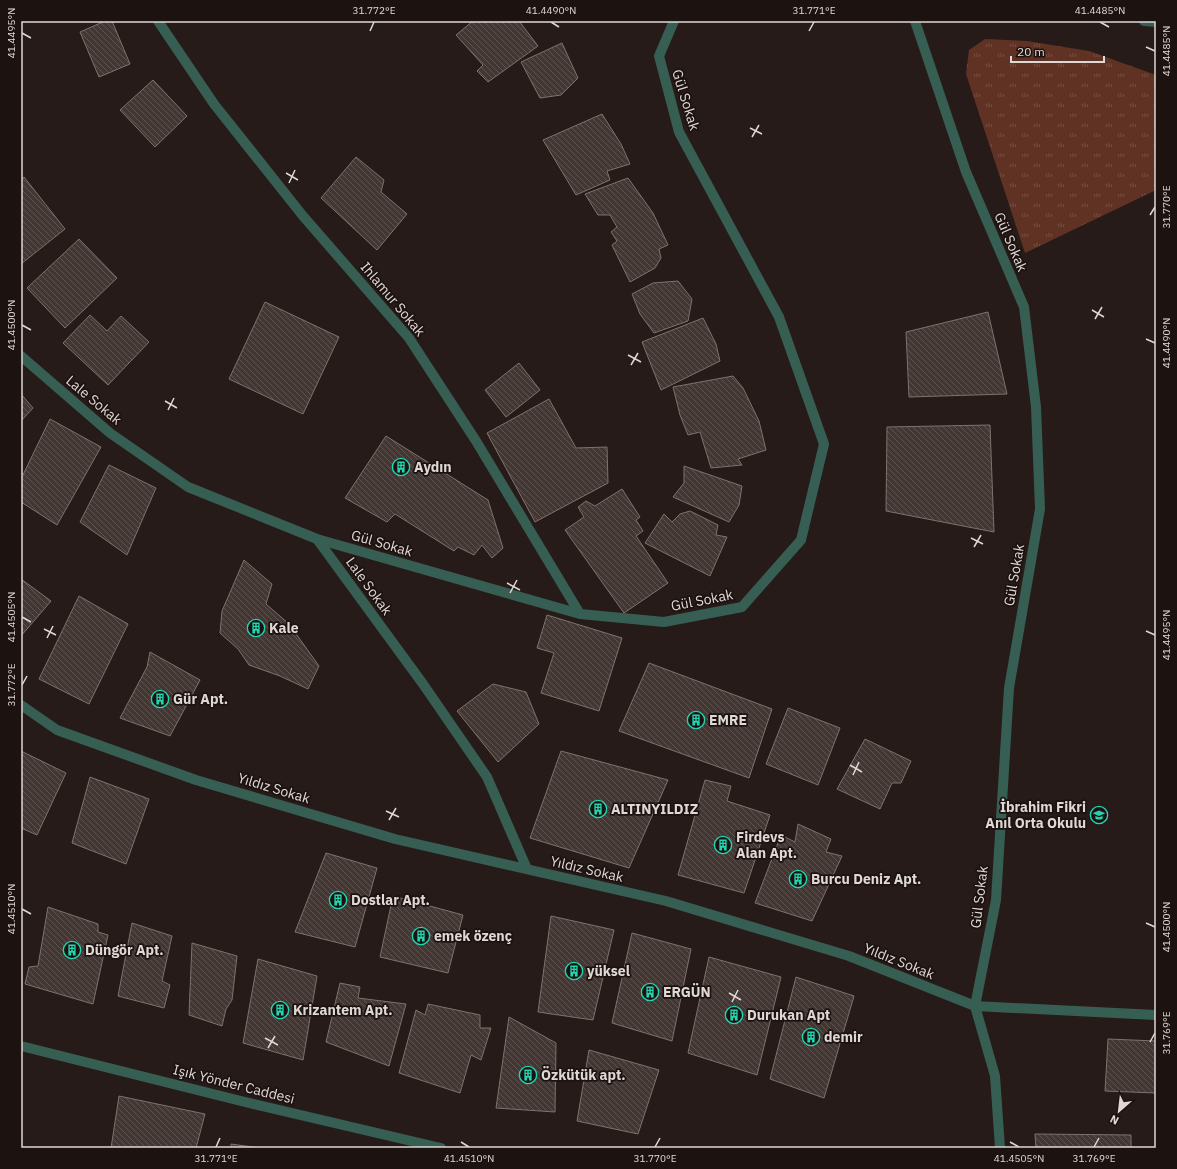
<svg xmlns="http://www.w3.org/2000/svg" width="1177" height="1169" viewBox="0 0 1177 1169" font-family="'IBM Plex Sans',sans-serif">
<defs>
<pattern id="park-tufts" width="24" height="20" patternUnits="userSpaceOnUse"><rect width="24" height="20" fill="#603223"/><path d="M3 7l-1-3M5 7V3M7 7l1-3M15 17l-1-3M17 17v-4M19 17l1-3" fill="none" stroke="#764f42"/></pattern>
<pattern id="building-back-hatch" width="6" height="6" patternUnits="userSpaceOnUse"><rect width="6" height="6" fill="#433733"/><path d="M-1 5l2 2M0 0l6 6M5-1l2 2" fill="none" stroke="#5e5350"/></pattern>
</defs>
<rect width="100%" height="100%" fill="#261b18"/>
<path fill="url(#park-tufts)" d="M985 39 1027 41 1089 51 1156 75V190L1025 253 966 74 969 50Z"/>
<path fill="url(#building-back-hatch)" stroke="#7f726d" d="M105 21H112L130 64 99 77 80 32Z
M473 21H519L538 46 488 82 477 71 483 65 456 35Z
M562 43 578 78 561 95 540 98 521 62Z
M153 80 187 116 155 147 120 110Z
M602 114 621 144 630 164 607 171 610 180 576 195 543 140Z
M356 157 384 180 381 192 407 214 377 250 321 198Z
M24 177 65 229 21 264V180Z
M628 178 653 213 668 245 659 249 661 258 655 268 630 282 612 245 617 241 611 232 617 227 610 215H598L585 194Z
M79 239 117 278 65 328 27 288Z
M678 281 692 299 688 321 654 333 640 314 632 294 653 283Z
M265 302 339 337 303 414 229 379Z
M988 312 1007 394 909 397 906 332Z
M90 315 107 331 121 316 149 342 108 385 63 343Z
M703 318 716 344 720 361 661 390 642 342Z
M519 363 540 390 506 417 485 390Z
M733 376 743 388 759 421 766 450 738 459 742 465 711 468 700 432 688 435 680 415 673 387Z
M21 394 33 408 21 421Z
M549 399 576 448 607 447 608 483 535 522 487 433Z
M50 419 101 447 57 525 21 502V479Z
M990 425 994 532 886 511 887 427Z
M386 436 488 500 503 548 492 558 482 545 474 555 458 547 454 551 395 514 387 522 345 498Z
M109 465 156 488 127 555 80 522Z
M684 466 742 486 739 505 729 522 673 497 684 483Z
M622 489 640 517 636 520 643 531 636 536 668 583 624 613 565 530 584 517 578 507 586 501 595 506Z
M690 511 718 525 716 535 727 537 710 576 645 543 664 514 672 522 680 514Z
M244 560 272 584 266 604 289 624 319 666 308 689 280 676 249 665 238 649 220 633 222 611Z
M21 579 51 601 21 636Z
M79 596 128 624 89 704 39 679Z
M547 615 622 638 599 711 541 693 554 653 537 648Z
M150 652 200 680 170 736 120 718 147 667Z
M649 663 772 709 749 778 619 731Z
M493 684 526 692 539 724 498 762 457 711Z
M788 708 840 728 818 785 766 764Z
M865 739 911 761 901 783H892L880 809 837 789Z
M21 751 66 773 37 835 21 828Z
M561 751 668 780 629 868 530 838Z
M90 777 149 799 126 864 72 843Z
M705 780 731 786 727 801 770 815 744 893 678 875Z
M798 824 831 839 826 852 842 856 812 921 755 903 781 835 795 842Z
M326 853 377 868 355 947 295 932Z
M393 896 463 915 448 973 380 957Z
M48 907 98 924V932L108 935 93 1004 25 984 29 967 38 966Z
M551 916 614 930 593 1020 538 1012Z
M132 923 172 936 162 981 170 985 164 1008 118 996Z
M632 933 691 949 672 1041 612 1023Z
M192 943 237 956 232 1000 226 1009 222 1026 189 1015Z
M709 957 781 977 757 1075 688 1053Z
M258 959 317 976 303 1060 243 1043Z
M796 977 854 996 824 1098 770 1079Z
M340 983 360 987 358 998 406 1004 389 1066 326 1042Z
M428 1004 480 1015V1028H491L481 1060 471 1055 460 1093 399 1073 416 1010 425 1015Z
M509 1017 556 1043 555 1112 496 1108Z
M1108 1039 1156 1041V1093L1105 1091Z
M589 1050 659 1070 638 1134 577 1121Z
M119 1096 205 1114 196 1148H111Z
M1035 1134 1131 1135V1148H1036Z
M231 1144 260 1148H231Z"/>
<g fill="none" stroke-linecap="round" stroke-linejoin="round">
<path stroke="#375e53" stroke-width="10" d="M158 21 214 104 303 216 409 338 476 441 580 614
M915 21 966 172 1024 307 1036 407 1040 509 1009 688 996 900 975 1006 995 1076 1000 1148
M1144 21 1156 22
M21 356 110 433 188 487 317 539 423 684 487 777 527 869
M317 539 580 614 664 622 742 607 801 540 824 444 779 317 679 132 659 56 674 21
M21 705 57 730 196 780 395 839 666 901 849 956 975 1006 1156 1015"/>
<path stroke="#375e53" stroke-width="10" d="M21 1046 241 1101 441 1148"/>
</g>
<path fill="none" stroke="#e0d8d6" stroke-width="1.5" d="M551 22 559 27M1100 22 1109 27M370 31 374 22M809 31 814 22M22 33 31 38M1146 47 1155 51M750 128 762 134M752 137 759 125M286 173 298 180M289 183 295 170M1150 215 1155 207M1092 310 1104 317M1095 319 1102 307M22 325 31 330M1146 339 1155 343M628 355 641 362M631 365 638 353M165 401 177 408M168 410 174 398M971 538 983 544M974 547 981 535M507 583 520 590M510 593 517 580M22 617 31 622M44 629 56 635M1146 631 1155 635M47 638 53 626M22 685 27 676M850 765 862 772M853 775 859 762M386 811 399 817M389 820 396 808M22 909 31 914M1146 923 1155 927M729 993 741 1000M732 1002 738 990M265 1038 278 1045M1150 1042 1155 1033M268 1048 275 1036M461 1142 469 1147M1010 1142 1019 1147M216 1147 220 1138M655 1147 660 1138M1094 1147 1099 1138"/>
<defs>
<symbol id="building-ring" viewBox="-11 -11 22 22"><circle r="9.5" fill="#1c120f" stroke="#20d5b0" stroke-width="1.5"/><path d="M-4-6H4V6H1V3H-1V6H-4ZM-2.5-4.3h1.7v1.8h-1.7ZM.8-4.3h1.7v1.8H.8ZM-2.5-1h1.7V.8h-1.7ZM.8-1h1.7V.8H.8Z" fill="#20d5b0"/></symbol>
<symbol id="school-ring" viewBox="-11 -11 22 22"><circle r="9.5" fill="#1c120f" stroke="#20d5b0" stroke-width="1.5"/><path d="M0-5L7-2L0 1L-7-2ZM-4 1L0 2.5L4 1V4Q0 6-4 4Z" fill="#20d5b0"/></symbol>
</defs>
<g fill-rule="evenodd">
<use href="#building-ring" x="391" y="457" width="20" height="20"/>
<use href="#building-ring" x="246" y="618" width="20" height="20"/>
<use href="#building-ring" x="150" y="689" width="20" height="20"/>
<use href="#building-ring" x="686" y="710" width="20" height="20"/>
<use href="#building-ring" x="588" y="799" width="20" height="20"/>
<use href="#school-ring" x="1089" y="805" width="20" height="20"/>
<use href="#building-ring" x="713" y="835" width="20" height="20"/>
<use href="#building-ring" x="788" y="869" width="20" height="20"/>
<use href="#building-ring" x="328" y="890" width="20" height="20"/>
<use href="#building-ring" x="411" y="926" width="20" height="20"/>
<use href="#building-ring" x="62" y="940" width="20" height="20"/>
<use href="#building-ring" x="564" y="961" width="20" height="20"/>
<use href="#building-ring" x="640" y="982" width="20" height="20"/>
<use href="#building-ring" x="270" y="1000" width="20" height="20"/>
<use href="#building-ring" x="724" y="1005" width="20" height="20"/>
<use href="#building-ring" x="801" y="1027" width="20" height="20"/>
<use href="#building-ring" x="518" y="1065" width="20" height="20"/>
</g>
<g text-anchor="middle" stroke-width="3.5" stroke-linejoin="round" paint-order="stroke">
<g font-size="14" fill="#e0d8d6" stroke="#1c120f">
<text transform="translate(686 100) rotate(73)" y="5">Gül Sokak</text>
<text transform="translate(1011 242) rotate(67)" y="5">Gül Sokak</text>
<text transform="translate(393 299) rotate(50)" y="5">Ihlamur Sokak</text>
<text transform="translate(94 400) rotate(40)" y="5">Lale Sokak</text>
<text transform="translate(382 543) rotate(16)" y="5">Gül Sokak</text>
<text transform="translate(1014 575) rotate(-80)" y="5">Gül Sokak</text>
<text transform="translate(369 586) rotate(54)" y="5">Lale Sokak</text>
<text transform="translate(702 600) rotate(-11)" y="5">Gül Sokak</text>
<text transform="translate(274 788) rotate(17)" y="5">Yıldız Sokak</text>
<text transform="translate(587 869) rotate(13)" y="5">Yıldız Sokak</text>
<text transform="translate(979 897) rotate(-83)" y="5">Gül Sokak</text>
<text transform="translate(899 961) rotate(22)" y="5">Yıldız Sokak</text>
<text transform="translate(234 1084) rotate(14)" y="5">Işık Yönder Caddesi</text>
</g>
<g font-size="14" font-weight="bold" fill="#e0d8d6" stroke="#1c120f" text-anchor="start">
<text x="414" y="472">Aydın</text>
<text x="269" y="633">Kale</text>
<text x="173" y="704">Gür Apt.</text>
<text x="709" y="725">EMRE</text>
<text x="1086" y="812" text-anchor="end">İbrahim Fikri<tspan x="1086" dy="16">Anıl Orta Okulu</tspan></text>
<text x="611" y="814">ALTINYILDIZ</text>
<text x="736" y="842">Firdevs<tspan x="736" dy="16">Alan Apt.</tspan></text>
<text x="811" y="884">Burcu Deniz Apt.</text>
<text x="351" y="905">Dostlar Apt.</text>
<text x="434" y="941">emek özenç</text>
<text x="85" y="955">Düngör Apt.</text>
<text x="587" y="976">yüksel</text>
<text x="663" y="997">ERGÜN</text>
<text x="293" y="1015">Krizantem Apt.</text>
<text x="747" y="1020">Durukan Apt</text>
<text x="824" y="1042">demir</text>
<text x="541" y="1080">Özkütük apt.</text>
</g>
</g>
<rect width="1177" height="1169" fill="none" stroke="#1c120f" stroke-width="44"/>
<g transform="translate(1119 1111) rotate(208)" stroke="#1c120f" stroke-width="3" paint-order="stroke">
<path d="M0-3L7 15L0 10L-7 15Z" fill="#e0d8d6"/>
<text y="-6" font-size="11" font-weight="bold" text-anchor="middle" fill="#e0d8d6">N</text>
</g>
<path d="M1011 56v6h93v-6" fill="none" stroke="#e0d8d6" stroke-width="2"/>
<text x="1017" y="56" font-size="12" fill="#e0d8d6" stroke="#1c120f" stroke-width="3" paint-order="stroke">20 m</text>
<rect x="22" y="22" width="1133" height="1125" fill="none" stroke="#e0d8d6" stroke-width="1.5"/>
<g font-size="10" text-anchor="middle" fill="#e0d8d6">
<text x="374" y="14">31.772°E</text>
<text x="551" y="14">41.4490°N</text>
<text x="814" y="14">31.771°E</text>
<text x="1100" y="14">41.4485°N</text>
<text transform="translate(11 33) rotate(-90)" y="4">41.4495°N</text>
<text transform="translate(1166 51) rotate(-90)" y="4">41.4485°N</text>
<text transform="translate(1166 207) rotate(-90)" y="4">31.770°E</text>
<text transform="translate(11 325) rotate(-90)" y="4">41.4500°N</text>
<text transform="translate(1166 343) rotate(-90)" y="4">41.4490°N</text>
<text transform="translate(11 617) rotate(-90)" y="4">41.4505°N</text>
<text transform="translate(1166 635) rotate(-90)" y="4">41.4495°N</text>
<text transform="translate(11 685) rotate(-90)" y="4">31.772°E</text>
<text transform="translate(11 909) rotate(-90)" y="4">41.4510°N</text>
<text transform="translate(1166 927) rotate(-90)" y="4">41.4500°N</text>
<text transform="translate(1166 1033) rotate(-90)" y="4">31.769°E</text>
<text x="216" y="1162">31.771°E</text>
<text x="469" y="1162">41.4510°N</text>
<text x="655" y="1162">31.770°E</text>
<text x="1019" y="1162">41.4505°N</text>
<text x="1094" y="1162">31.769°E</text>
</g>
</svg>
